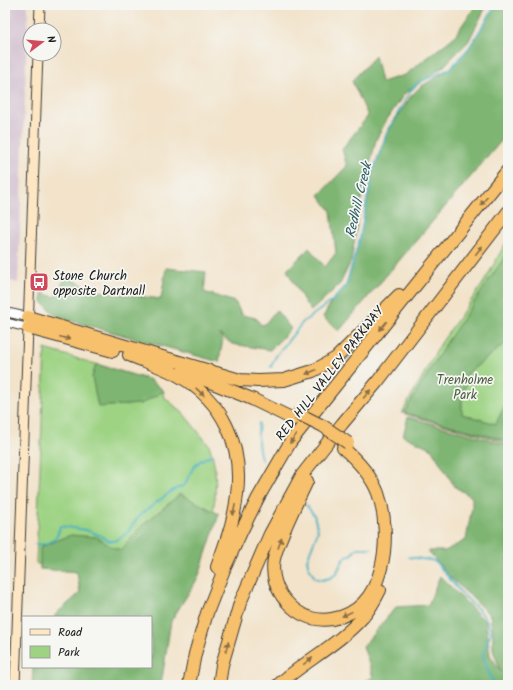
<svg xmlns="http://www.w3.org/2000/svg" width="513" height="690" viewBox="0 0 513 690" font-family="Kalam,sans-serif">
<rect width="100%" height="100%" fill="#f6f6f2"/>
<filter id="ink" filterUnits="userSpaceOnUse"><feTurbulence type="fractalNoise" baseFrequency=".025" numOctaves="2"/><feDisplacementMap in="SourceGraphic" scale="8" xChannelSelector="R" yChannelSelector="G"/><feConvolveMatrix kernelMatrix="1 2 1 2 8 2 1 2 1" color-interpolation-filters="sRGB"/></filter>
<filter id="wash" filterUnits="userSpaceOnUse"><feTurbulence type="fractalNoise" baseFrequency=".012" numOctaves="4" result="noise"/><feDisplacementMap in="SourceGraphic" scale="16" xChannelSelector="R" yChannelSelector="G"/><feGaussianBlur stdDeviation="0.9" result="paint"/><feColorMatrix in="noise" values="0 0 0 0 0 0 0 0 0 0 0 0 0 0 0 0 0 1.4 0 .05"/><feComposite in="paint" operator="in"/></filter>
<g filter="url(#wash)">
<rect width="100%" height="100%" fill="#f2e3ca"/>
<path fill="#d0bdce" d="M5 5H28L18 283 5 280Z"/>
<path fill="#9ed384" stroke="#5d7850" d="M508 239V443L402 413 441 343 484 282Z
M45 349 150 380 164 391 163 396 183 413 209 445C222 478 213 514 206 547L118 566 36 564Z"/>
<path fill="#7eb572" stroke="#4d6847" d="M476 5H487L468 42 443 67 404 94 386 121 376 140 362 196 351 261 340 284 311 311 304 301 287 270 309 248 325 267 336 253 331 211 319 195 347 166 342 149 368 116 352 81 375 56 381 82 405 75 454 37Z
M496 5H508V133L339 331 323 317 332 301 346 285 360 238 372 174 387 133 411 96 420 87 450 69 469 48Z
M508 252V341L468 373 462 400V414L496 424 505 404 508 405V441L404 413 445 345Z
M166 268 206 272 204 292 235 302 242 315 256 318 261 325 265 324 276 310 291 329 270 350 232 344 219 334 223 339 219 362 58 317 42 302V293L55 297 66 277 97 291 161 299Z
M96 364 150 380 164 391 141 404 98 407 92 377Z
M408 417 508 445V685H359L373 677 363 646 396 607 428 605 440 576 486 622 490 655 501 672 493 650V631L490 615 449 576 428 551H445L466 540 472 507V497L455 487 431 448 403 436Z
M180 494 219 514 198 578 171 621 161 685H32L33 667H151V617H54L56 614 80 593 77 572 40 569V547L71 535 97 537 110 546 121 550 143 525Z"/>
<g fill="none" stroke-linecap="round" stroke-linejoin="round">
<path stroke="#44b0c2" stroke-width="2" d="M271 367 276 356 303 322 332 301 346 286 360 238 372 174 387 133 411 90 419 82 450 69 469 48 496 5
M259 423C257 437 257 448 262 461
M306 505 314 515 318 531 307 560 309 568 315 578 322 580 330 578 336 574 344 558 351 555 357 548H371
M35 544C49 546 58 540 60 526L86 530 99 535 109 541H115L126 534 140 515 173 490 185 485C191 469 196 460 213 455
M409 557 435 561 463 595 480 611 488 622 491 632 483 655 486 666 494 685"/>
</g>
</g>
<g filter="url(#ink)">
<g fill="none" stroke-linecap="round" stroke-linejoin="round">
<defs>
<path id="tertiary" d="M5 312 28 317
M5 322 28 328"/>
<path id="secondary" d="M39 30 40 5
M15 685 38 54"/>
<path id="motorway" d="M28 317 240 380 258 381 284 380 313 371 336 358 399 295
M28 328 113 351
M129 355C146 362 164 367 179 376 223 401 243 445 237 494 235 519 225 544 217 567
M183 371 252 399 293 419
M307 481C296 505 280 534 274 559 271 574 276 590 286 601 298 615 314 622 332 619 386 610 393 536 378 493 371 475 358 461 343 448
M189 685 195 654 207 613 225 567 242 530 258 498 291 441 508 170
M219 685 222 665 240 603 270 534 302 475 342 424 378 381 508 212
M278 685C305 661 339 644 363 617 370 609 375 600 380 590"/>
</defs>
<use href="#tertiary" stroke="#3c3a36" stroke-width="10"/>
<use href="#secondary" stroke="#3c3a36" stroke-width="11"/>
<use href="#motorway" stroke="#3c3a36" stroke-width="14"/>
<use href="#tertiary" stroke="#fff" stroke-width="8"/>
<use href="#secondary" stroke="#fce6c4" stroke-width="9"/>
<use href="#motorway" stroke="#f7c06c" stroke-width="12"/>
<defs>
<path id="motorway-bridge" d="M297 413 323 426 348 443"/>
</defs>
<use href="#motorway-bridge" stroke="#3c3a36" stroke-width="14" stroke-linecap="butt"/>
<use href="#motorway-bridge" stroke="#f7c06c" stroke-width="12"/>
</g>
<defs><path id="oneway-solid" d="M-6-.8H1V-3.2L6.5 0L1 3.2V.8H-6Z"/></defs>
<g fill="#8a6e44">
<use href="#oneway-solid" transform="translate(484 201) rotate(129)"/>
<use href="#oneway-solid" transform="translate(479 250) rotate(-52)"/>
<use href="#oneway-solid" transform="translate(383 326) rotate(129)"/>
<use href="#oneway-solid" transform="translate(65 338) rotate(15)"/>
<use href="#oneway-solid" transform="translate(311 372) rotate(157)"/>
<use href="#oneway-solid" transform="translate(200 392) rotate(43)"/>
<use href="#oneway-solid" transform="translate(367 394) rotate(-50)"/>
<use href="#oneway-solid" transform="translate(293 439) rotate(126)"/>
<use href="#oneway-solid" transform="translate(234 510) rotate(102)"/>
<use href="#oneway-solid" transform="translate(280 543) rotate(-70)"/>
<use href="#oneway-solid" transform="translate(347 614) rotate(154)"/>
<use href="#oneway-solid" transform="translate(227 647) rotate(-75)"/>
<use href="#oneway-solid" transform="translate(308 661) rotate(-37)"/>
</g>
</g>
<defs>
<symbol id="bus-square" viewBox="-11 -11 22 22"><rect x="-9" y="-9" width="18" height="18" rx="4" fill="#d1495b" stroke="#f6f6f2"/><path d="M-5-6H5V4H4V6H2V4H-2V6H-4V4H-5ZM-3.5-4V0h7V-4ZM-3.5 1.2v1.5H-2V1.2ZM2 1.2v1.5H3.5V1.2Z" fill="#fff"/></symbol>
</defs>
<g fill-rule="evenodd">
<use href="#bus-square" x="28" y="271" width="22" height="22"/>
</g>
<g text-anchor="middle" stroke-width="3.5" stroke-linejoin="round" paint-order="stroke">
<g font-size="13" fill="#1c1c1c" stroke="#f6f6f2" text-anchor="start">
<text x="53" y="280">Stone Church<tspan x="53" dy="15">opposite Dartnall</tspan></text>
</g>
<g font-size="13" fill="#1c1c1c" stroke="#f6f6f2">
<text transform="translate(329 373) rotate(-52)" y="5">RED HILL VALLEY PARKWAY</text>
</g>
<g font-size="13" fill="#4a5c40" stroke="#f6f6f2">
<text x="465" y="384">Trenholme<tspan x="465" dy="15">Park</tspan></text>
</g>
<g font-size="14" font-style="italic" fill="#2e5f67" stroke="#f6f6f2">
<text transform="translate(358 200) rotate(-77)" y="5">Redhill Creek</text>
</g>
</g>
<rect width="513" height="690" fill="none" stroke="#f6f6f2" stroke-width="20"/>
<rect x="22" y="616" width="130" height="52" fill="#f6f6f2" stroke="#9f9f9c"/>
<rect x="30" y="629" width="20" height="6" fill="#fce6c4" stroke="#9f9f9c"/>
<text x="58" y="636" font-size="12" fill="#1c1c1c">Road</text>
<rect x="30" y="646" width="20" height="12" fill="#9ed384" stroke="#9f9f9c"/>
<text x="58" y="656" font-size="12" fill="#1c1c1c">Park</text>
<g transform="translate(42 42) rotate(74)"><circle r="19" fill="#f6f6f2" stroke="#9f9f9c"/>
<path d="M0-3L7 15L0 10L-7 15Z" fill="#d1495b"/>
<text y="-6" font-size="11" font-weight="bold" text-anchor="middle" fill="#1c1c1c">N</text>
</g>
</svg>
